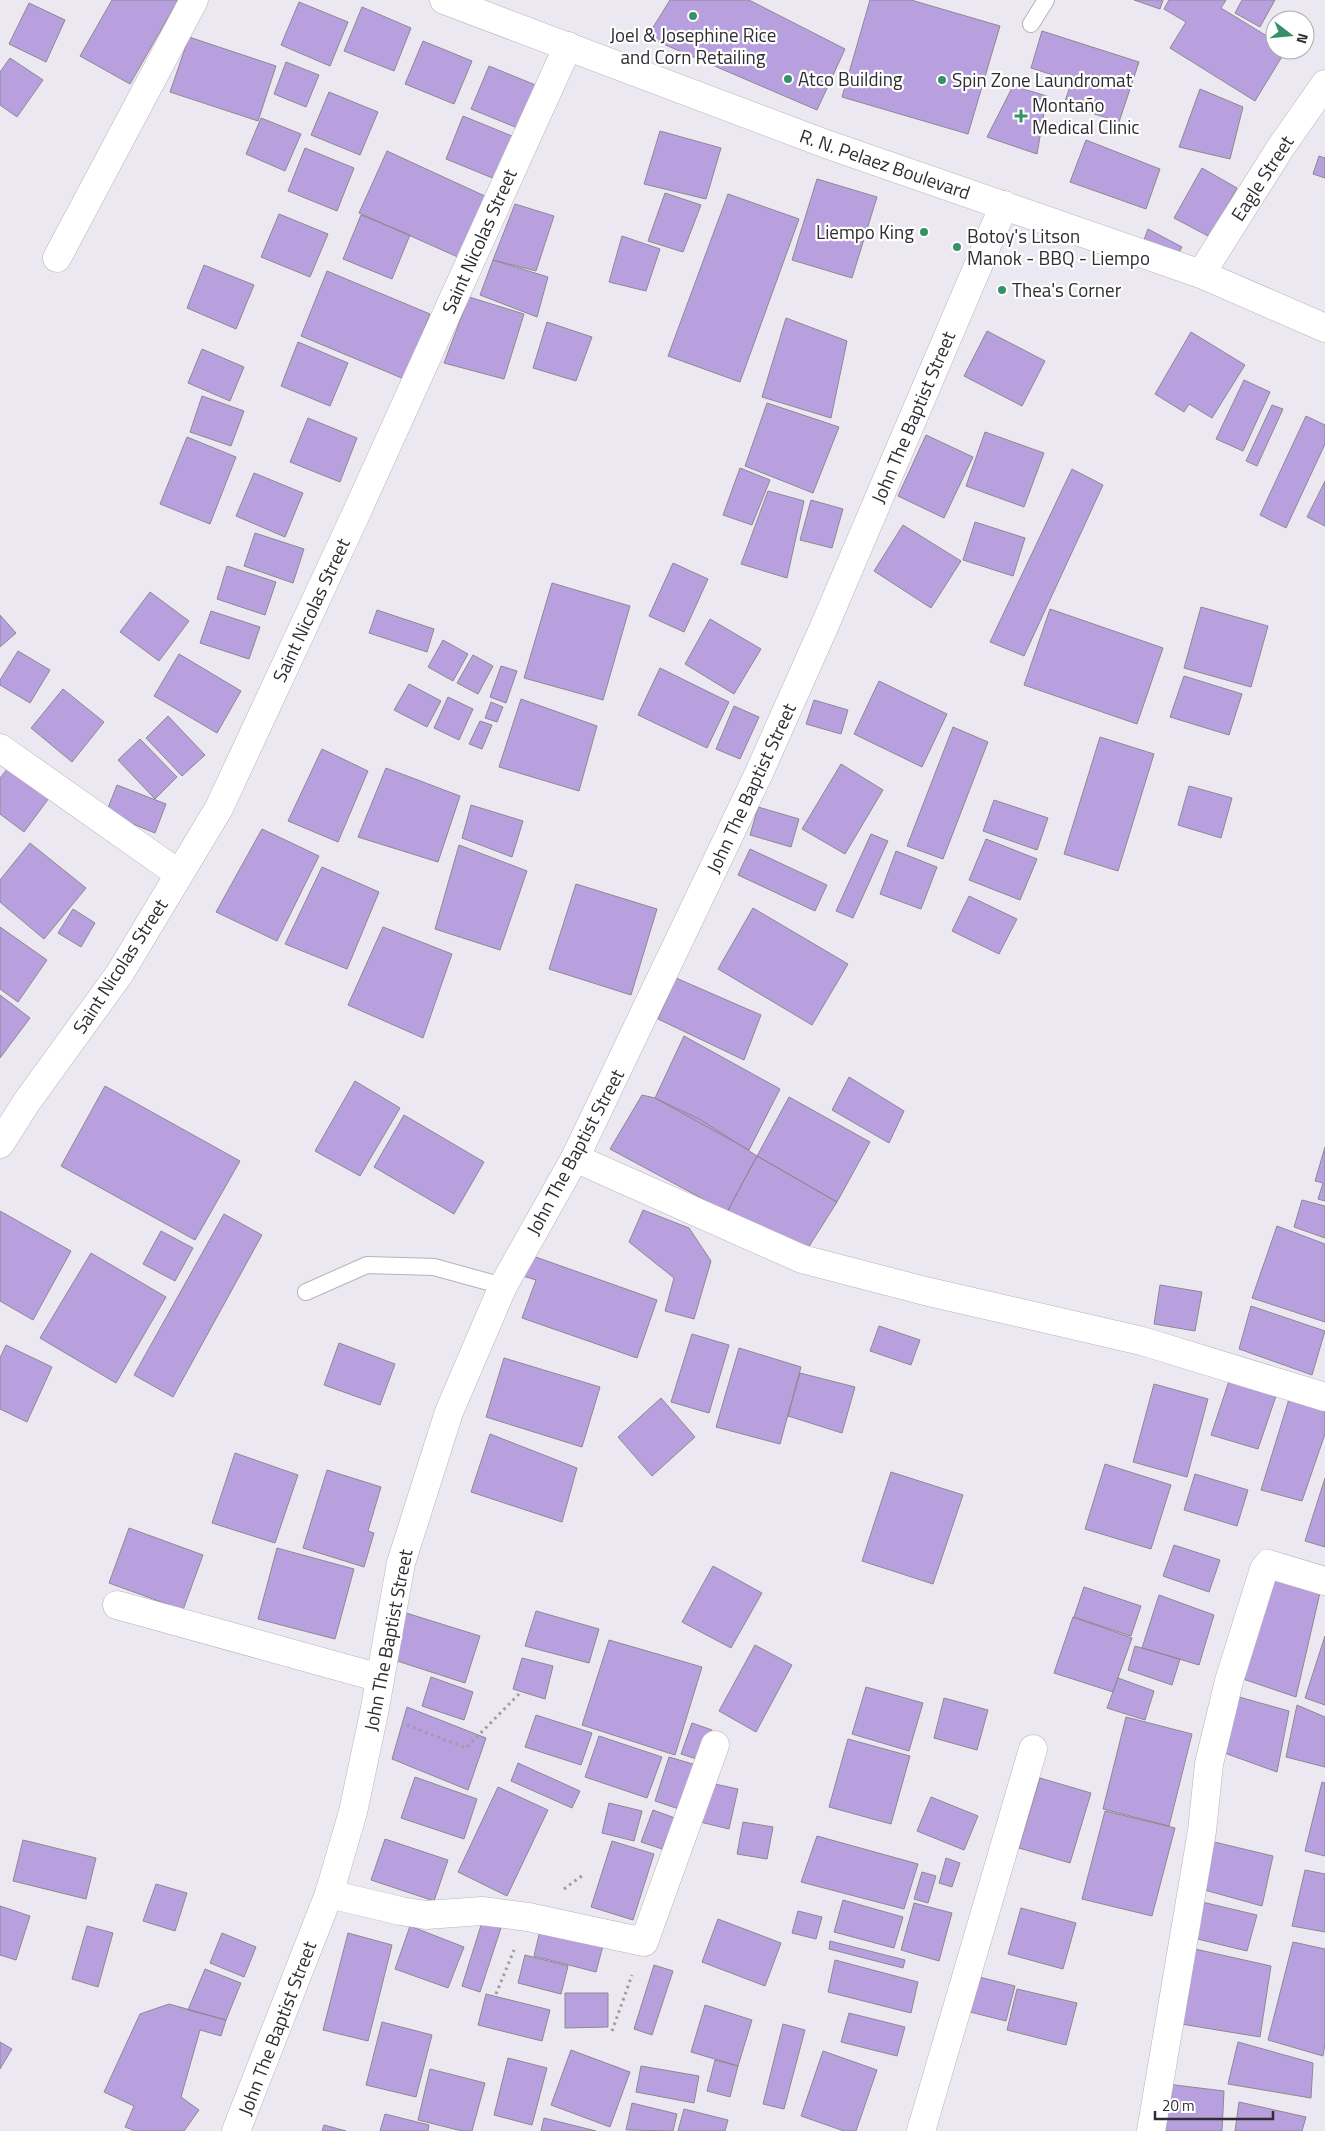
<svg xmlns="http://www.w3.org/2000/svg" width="1325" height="2131" viewBox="0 0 1325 2131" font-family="'Titillium Web',sans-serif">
<rect width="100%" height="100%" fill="#ebe8f1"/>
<path fill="#b8a0df" stroke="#8c8991" d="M112 0H178L130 84 80 56Z
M670 0H749L845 49 817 110 647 37Z
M870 0H911L1000 26 968 134 842 97Z
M1134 0H1163L1160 9Z
M1169 0H1226L1221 8 1275 41V50H1286L1255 101 1170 48 1186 22 1164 9Z
M1242 0H1275L1260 27 1235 13Z
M299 2 348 22 330 66 281 45Z
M29 3 65 20 46 62 9 44Z
M362 7 411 28 394 71 344 51Z
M1042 31 1139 62 1119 122 1064 104 1072 81 1031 68Z
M189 37 276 66 258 121 170 92Z
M423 41 472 61 454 104 405 84Z
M10 58 43 80 17 117 0 105V72Z
M286 62 319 75 306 107 274 94Z
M489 66 538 86 520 129 471 109Z
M1013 86 1047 96 1037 154 987 137Z
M1200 89 1243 107 1230 159 1179 147Z
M329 92 378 112 360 155 311 135Z
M463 116 512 136 495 179 446 159Z
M261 118 301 134 285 171 246 154Z
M660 131 721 148 706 199 644 184Z
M1086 140 1160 169 1146 209 1070 182Z
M305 148 354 168 337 211 288 191Z
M387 151 487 197 460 258 359 213Z
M1319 156 1325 158V178L1313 174Z
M1202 168 1237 188 1210 237 1174 218Z
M817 179 877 197 852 278 792 260Z
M665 193 701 205 683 252 648 241Z
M728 194 799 219 740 382 668 356Z
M515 204 554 216 536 271 493 260Z
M279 214 328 234 310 277 261 257Z
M361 215 410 235 392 279 343 259Z
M1148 229 1182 247 1177 256 1144 240Z
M622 236 660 249 646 291 609 282Z
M493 260 548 277 537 317 480 295Z
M204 265 254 285 236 329 187 308Z
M327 271 430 314 404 379 301 336Z
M469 297 524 314 504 379 444 363Z
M786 318 847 341 831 418 762 397Z
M547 322 592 337 576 381 533 368Z
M987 331 1045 361 1022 406 964 376Z
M1191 332 1245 365 1212 418 1189 404 1184 412 1155 394Z
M298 342 348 363 330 406 281 386Z
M202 349 244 367 230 401 188 383Z
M1244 380 1270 392 1243 451 1216 439Z
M202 396 244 411 231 446 190 432Z
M767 403 839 427 813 493 745 466Z
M1272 405 1283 409 1257 466 1246 461Z
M1306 416 1325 425V444L1286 528 1260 515Z
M308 418 357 438 340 482 290 462Z
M985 432 1044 453 1024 507 966 486Z
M926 435 973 457 944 518 898 496Z
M187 437 236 457 210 524 160 504Z
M740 468 770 480 752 525 723 515Z
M1072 469 1103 485 1024 656 990 642Z
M254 473 303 493 285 537 236 516Z
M1325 481V526L1307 517Z
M768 491 804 501 787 578 741 564Z
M811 500 843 509 832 548 800 540Z
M975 522 1025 538 1013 576 963 560Z
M903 525 961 561 931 608 874 571Z
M255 533 304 549 293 583 244 566Z
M673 563 708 579 684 632 649 616Z
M227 566 276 582 265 615 217 599Z
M552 583 630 606 603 700 524 678Z
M150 592 189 621 159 661 120 632Z
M1201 607 1268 626 1251 687 1184 668Z
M1050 609 1163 648 1137 724 1024 685Z
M377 610 434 629 427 652 369 633Z
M211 611 260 627 249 659 200 643Z
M0 615 16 633 0 647Z
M710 619 761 649 734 694 685 664Z
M443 640 468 654 453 681 428 667Z
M18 651 50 670 30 703 0 685V680Z
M179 654 241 691 217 733 154 696Z
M473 655 493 666 478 694 457 683Z
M501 666 517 671 506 703 490 697Z
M660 668 729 702 707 748 638 715Z
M1184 676 1242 694 1229 735 1170 717Z
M879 681 947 714 922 767 854 734Z
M409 684 441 701 427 727 394 710Z
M63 689 104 722 72 762 31 728Z
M448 697 473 709 459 740 434 728Z
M521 699 597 726 579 791 499 767Z
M814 700 848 710 841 734 806 724Z
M491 702 503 707 497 722 485 718Z
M734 706 759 717 740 759 716 749Z
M168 716 205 755 182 776 146 738Z
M480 721 492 725 482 749 469 744Z
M953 727 988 742 943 859 907 846Z
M1100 737 1154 754 1118 871 1064 854Z
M140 739 177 777 155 799 118 760Z
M322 749 368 771 338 842 288 821Z
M841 764 883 790 845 854 802 829Z
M8 768 49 798 24 832 0 814V778Z
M386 768 460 796 438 862 358 837Z
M117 785 166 804 155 833 106 813Z
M1189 786 1232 798 1221 838 1178 825Z
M994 800 1048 818 1037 850 983 831Z
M471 805 523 821 512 857 462 838Z
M758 807 799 819 791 847 750 835Z
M262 829 319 856 277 941 216 912Z
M871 834 888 841 853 918 836 911Z
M986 839 1037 859 1020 900 969 880Z
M30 843 86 888 44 939 0 902V880Z
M459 845 527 871 500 950 435 929Z
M750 849 827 885 815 911 738 875Z
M896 851 937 867 921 909 880 894Z
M322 867 379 892 347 969 285 944Z
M576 884 657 909 631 995 549 969Z
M969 896 1017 919 999 954 952 931Z
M753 908 848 964 812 1025 718 969Z
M73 909 95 923 81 947 58 933Z
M0 927 47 960 18 1002 0 989Z
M383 927 452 954 423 1038 348 1005Z
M676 978 761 1015 744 1060 658 1019Z
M0 995 30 1018 0 1058Z
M684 1036 780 1089 749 1150 655 1098Z
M849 1077 904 1111 889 1143 832 1110Z
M355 1081 400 1108 360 1176 315 1151Z
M105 1086 240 1161 195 1240 61 1166Z
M642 1095 655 1098 701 1120 757 1156 727 1212 610 1149Z
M789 1097 870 1142 837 1202 757 1156Z
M404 1115 484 1162 454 1214 374 1167Z
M1325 1147V1201L1318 1199 1323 1183 1315 1181Z
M757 1156 837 1202 803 1256 727 1212Z
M1302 1200 1325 1206V1238L1294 1227Z
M643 1210 689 1228 711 1261 694 1319 665 1311 674 1278 629 1242Z
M0 1211 71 1251 33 1320 0 1301Z
M224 1214 262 1235 173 1397 134 1375Z
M1277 1226 1325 1244V1322L1252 1298Z
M161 1231 193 1248 175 1281 143 1264Z
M91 1253 166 1297 116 1383 40 1338Z
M530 1255 657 1300 637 1358 522 1318 536 1280 523 1276Z
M1160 1285 1202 1292 1195 1331 1154 1324Z
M1251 1306 1325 1331 1312 1375 1239 1349Z
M879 1326 920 1340 911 1365 870 1351Z
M692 1334 729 1345 709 1413 671 1402Z
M339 1343 395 1364 380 1405 324 1385Z
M6 1345 52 1367 27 1422 0 1409V1358Z
M739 1348 801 1367 780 1444 716 1427Z
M504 1358 600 1387 582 1447 486 1417Z
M800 1373 855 1387 842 1433 788 1416Z
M1229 1381 1276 1396 1258 1449 1211 1435Z
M1154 1384 1208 1399 1187 1477 1133 1462Z
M1290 1396 1325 1409V1434L1302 1501 1261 1490Z
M661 1398 695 1437 652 1476 618 1437Z
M490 1434 577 1468 562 1522 471 1492Z
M235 1453 298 1475 275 1543 212 1523Z
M1105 1464 1171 1485 1151 1549 1085 1529Z
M327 1470 381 1487 368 1531 374 1533 364 1567 303 1548Z
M891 1472 963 1495 933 1584 862 1561Z
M1195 1474 1248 1490 1237 1526 1184 1510Z
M1325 1478V1547L1305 1541Z
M129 1528 203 1555 183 1610 109 1583Z
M1174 1545 1220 1560 1209 1592 1163 1576Z
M277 1548 354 1569 335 1639 258 1619Z
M713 1566 762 1593 731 1648 682 1622Z
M1268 1568 1322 1584 1296 1697 1237 1677Z
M1084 1587 1141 1606 1131 1636 1074 1617Z
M1159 1595 1214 1615 1199 1665 1142 1648Z
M536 1611 599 1629 589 1663 525 1646Z
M403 1612 480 1636 465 1683 388 1658Z
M1073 1617 1132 1638 1113 1692 1054 1673Z
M1325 1636V1705L1305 1698Z
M609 1640 702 1667 675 1755 582 1725Z
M755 1645 792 1665 756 1732 719 1711Z
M1135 1646 1180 1659 1172 1685 1128 1670Z
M522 1658 553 1666 545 1699 513 1689Z
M431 1677 473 1692 464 1720 422 1706Z
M1118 1678 1154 1691 1145 1720 1107 1708Z
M866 1687 923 1703 909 1751 852 1734Z
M1232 1695 1289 1711 1277 1772 1219 1751Z
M944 1698 988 1710 977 1750 934 1738Z
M1297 1705 1325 1717V1767L1286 1757Z
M407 1707 486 1738 468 1790 392 1759Z
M536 1715 592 1733 581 1765 525 1747Z
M1126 1717 1192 1734 1169 1826 1103 1809Z
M692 1723 712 1730 700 1760 681 1754Z
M599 1736 662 1757 647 1798 585 1777Z
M848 1739 910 1756 891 1824 829 1807Z
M669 1757 696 1765 682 1810 655 1801Z
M518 1763 580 1791 572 1808 511 1781Z
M415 1777 477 1799 464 1839 401 1818Z
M1040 1778 1091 1793 1070 1863 1019 1848Z
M705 1782 738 1789 729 1829 696 1821Z
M1322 1782 1325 1783V1856L1305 1851Z
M498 1787 548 1810 507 1896 458 1872Z
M931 1797 978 1816 964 1850 917 1831Z
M609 1803 642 1811 634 1841 602 1833Z
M653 1810 675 1818 662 1849 641 1842Z
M1105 1811 1175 1828 1152 1916 1082 1899Z
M743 1822 773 1827 767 1859 737 1854Z
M817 1836 918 1864 904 1909 801 1882Z
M385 1839 448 1860 434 1901 371 1880Z
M23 1840 96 1858 86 1899 13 1881Z
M1206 1840 1273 1856 1262 1906 1201 1889Z
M612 1841 654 1854 633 1920 591 1907Z
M946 1858 960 1863 952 1887 939 1883Z
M1305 1870 1325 1874V1932L1292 1926Z
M922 1872 936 1876 928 1903 914 1899Z
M156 1884 187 1893 175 1931 143 1921Z
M843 1900 903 1917 894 1948 834 1932Z
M1202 1902 1257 1915 1247 1951 1189 1937Z
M914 1903 952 1913 939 1961 901 1950Z
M0 1906 30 1916 16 1960 0 1955Z
M1021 1908 1076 1923 1063 1969 1008 1954Z
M798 1911 822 1917 816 1939 792 1933Z
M718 1919 781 1943 765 1986 702 1962Z
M482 1922 501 1928 480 1992 462 1986Z
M87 1926 113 1933 98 1987 72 1979Z
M410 1926 464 1947 448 1988 395 1969Z
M541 1926 604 1942 596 1972 534 1956Z
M222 1933 256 1947 244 1977 210 1963Z
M348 1933 392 1945 368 2041 323 2030Z
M830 1941 905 1960 903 1968 829 1949Z
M1293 1942 1325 1949V2043L1323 2056 1268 2040Z
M1195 1949 1271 1966 1260 2037 1181 2024Z
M525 1955 568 1966 561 1994 518 1983Z
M835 1960 918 1982 911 2013 828 1992Z
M654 1965 673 1971 652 2035 634 2029Z
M205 1969 241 1983 226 2020 188 2010Z
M979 1977 1015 1986 1006 2021 970 2012Z
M1017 1989 1077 2003 1066 2045 1007 2030Z
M565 1993H608V2027L565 2028Z
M486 1994 550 2010 542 2041 478 2025Z
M169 2004 226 2020 221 2036 200 2030 181 2097 199 2110 184 2131H135L125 2127 134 2106 104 2092 140 2014Z
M705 2005 752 2020 738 2066 691 2052Z
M849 2013 905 2027 897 2056 841 2042Z
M382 2022 432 2035 416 2097 366 2085Z
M783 2024 805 2030 784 2109 763 2104Z
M0 2042 12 2049 0 2069Z
M1238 2042 1313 2063 1311 2098 1228 2084Z
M571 2050 630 2072 610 2127 551 2105Z
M823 2051 877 2070 856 2131H844L801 2116Z
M508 2058 547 2068 532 2125 494 2115Z
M715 2060 738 2066 730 2097 707 2091Z
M641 2066 699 2076 694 2103 636 2092Z
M430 2069 485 2083 472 2131H462L418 2120Z
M1167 2084 1224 2091 1222 2131H1159Z
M1239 2102 1306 2117 1302 2131H1235Z
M632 2103 677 2114 673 2131 626 2130Z
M684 2109 728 2120 725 2131H678Z
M385 2114 429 2125 428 2131H380Z
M544 2118 596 2131H541Z
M324 2125 346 2131H322Z"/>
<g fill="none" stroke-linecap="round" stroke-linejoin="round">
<defs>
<path id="service" d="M1031 24 1046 0
M306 1292 367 1265 434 1267 503 1286"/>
<path id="minor" d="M57 258 194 0
M0 748 179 874
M0 1144 26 1103 120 973 219 808 355 516 568 46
M575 1158 802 1259 925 1291 1142 1341 1325 1397
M117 1605 380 1678
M329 1894 401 1911 426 1915 482 1911 528 1917 644 1942 715 1745
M921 2131 1033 1749
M1151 2131 1202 1831 1209 1764 1229 1681 1264 1569 1268 1564 1325 1581"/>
<path id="tertiary" d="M1201 274 1281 147 1325 84
M236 2131 329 1894 353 1812 374 1713 401 1563 449 1412 503 1286 575 1158 759 773 824 627 1004 205"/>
<path id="secondary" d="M444 0 826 144 1201 274 1325 328"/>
</defs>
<use href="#service" stroke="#b6b3bb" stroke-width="18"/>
<use href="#minor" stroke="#b6b3bb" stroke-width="29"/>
<use href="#tertiary" stroke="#b6b3bb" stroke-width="29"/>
<use href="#secondary" stroke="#b6b3bb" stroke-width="29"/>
<path stroke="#9e9ca3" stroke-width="3" stroke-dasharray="2.5 4" stroke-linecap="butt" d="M407 1725 466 1748 521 1692
M564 1889 583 1875
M496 1994 514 1950
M612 2031 632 1975"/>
<use href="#service" stroke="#fff" stroke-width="16"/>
<use href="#minor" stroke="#fff" stroke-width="28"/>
<use href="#tertiary" stroke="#fff" stroke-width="28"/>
<use href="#secondary" stroke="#fff" stroke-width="28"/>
</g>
<g fill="#369167" stroke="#fff" stroke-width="2">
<circle cx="693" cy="16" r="5"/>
<circle cx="788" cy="79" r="5"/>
<circle cx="942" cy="80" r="5"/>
<path d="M1018.5 108.5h5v5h5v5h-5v5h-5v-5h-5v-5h5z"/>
<circle cx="924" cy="232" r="5"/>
<circle cx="957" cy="247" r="5"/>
<circle cx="1002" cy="290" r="5"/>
</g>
<g text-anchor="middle" stroke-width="4.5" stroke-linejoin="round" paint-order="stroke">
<g font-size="19" fill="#2e2d31" stroke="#fff" text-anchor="start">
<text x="693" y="42" text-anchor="middle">Joel &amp; Josephine Rice<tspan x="693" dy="22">and Corn Retailing</tspan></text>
<text x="798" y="86">Atco Building</text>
<text x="952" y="87">Spin Zone Laundromat</text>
<text x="1032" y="112">Montaño<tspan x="1032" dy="22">Medical Clinic</tspan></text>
<text x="914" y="239" text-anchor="end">Liempo King</text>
<text x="967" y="243">Botoy's Litson<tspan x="967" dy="22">Manok - BBQ - Liempo</tspan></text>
<text x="1012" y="297">Thea's Corner</text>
</g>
<g font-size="19" fill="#2e2d31" stroke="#fff">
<text transform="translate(885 164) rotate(19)" y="7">R. N. Pelaez Boulevard</text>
<text transform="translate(1262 178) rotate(-57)" y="7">Eagle Street</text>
<text transform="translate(479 241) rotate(-66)" y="7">Saint Nicolas Street</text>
<text transform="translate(913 417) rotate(-67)" y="7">John The Baptist Street</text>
<text transform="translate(311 610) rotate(-65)" y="7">Saint Nicolas Street</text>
<text transform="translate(751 788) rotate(-65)" y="7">John The Baptist Street</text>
<text transform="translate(120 966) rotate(-57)" y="7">Saint Nicolas Street</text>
<text transform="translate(575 1152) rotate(-62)" y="7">John The Baptist Street</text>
<text transform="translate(388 1640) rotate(-79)" y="7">John The Baptist Street</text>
<text transform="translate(277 2028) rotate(-69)" y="7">John The Baptist Street</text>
</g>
</g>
<g transform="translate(1290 35) rotate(106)"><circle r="24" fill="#ffffff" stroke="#ababad"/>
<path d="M0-4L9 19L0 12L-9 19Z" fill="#369167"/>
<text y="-8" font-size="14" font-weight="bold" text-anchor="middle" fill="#2e2d31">N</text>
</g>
<path d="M1155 2111v8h118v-8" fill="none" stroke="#2e2d31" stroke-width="2.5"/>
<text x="1162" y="2111" font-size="15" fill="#2e2d31" stroke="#ffffff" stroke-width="4" paint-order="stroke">20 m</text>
</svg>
